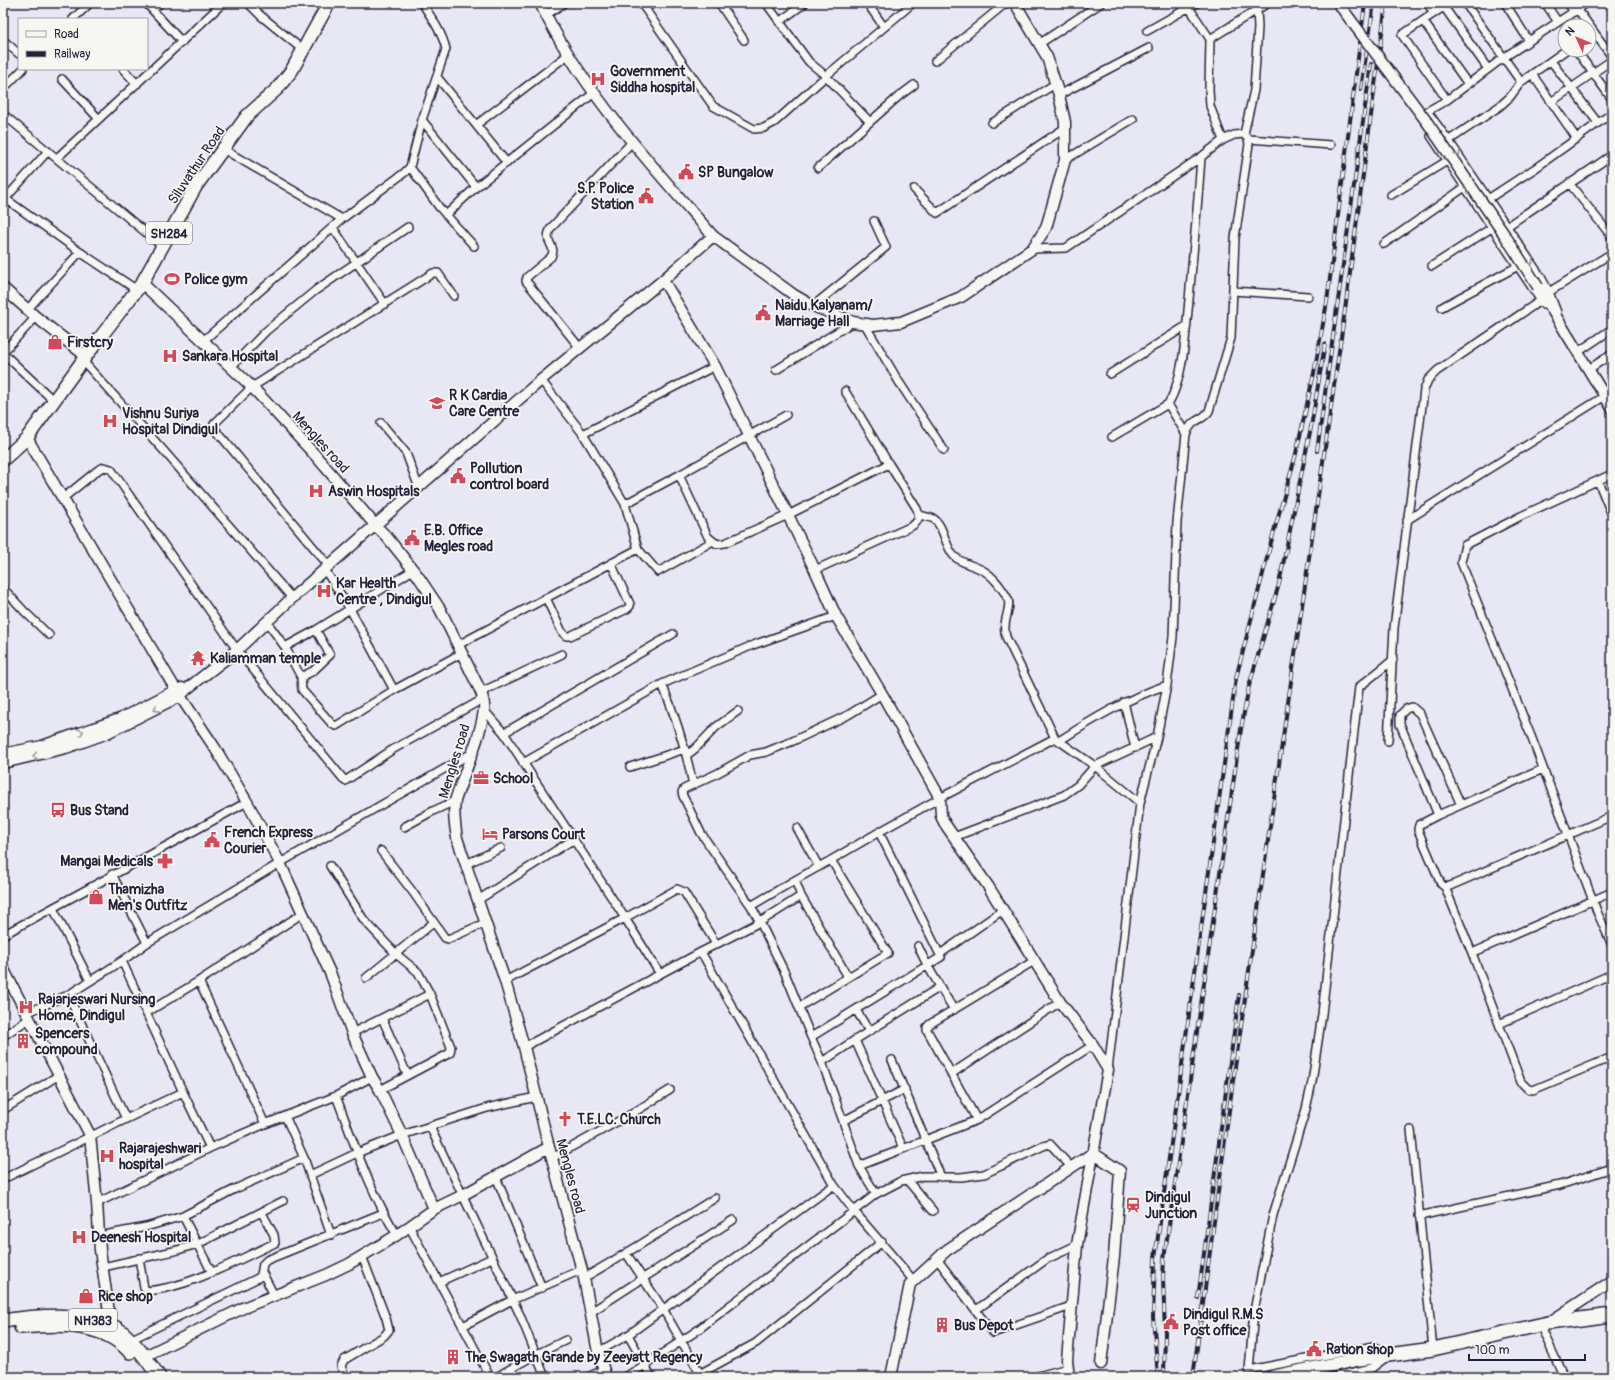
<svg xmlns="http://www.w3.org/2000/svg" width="1615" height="1380" viewBox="0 0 1615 1380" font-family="Pangolin,sans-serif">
<rect width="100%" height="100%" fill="#e8e8f5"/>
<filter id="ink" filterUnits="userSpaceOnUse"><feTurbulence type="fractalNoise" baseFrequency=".025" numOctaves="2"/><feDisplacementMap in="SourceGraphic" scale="8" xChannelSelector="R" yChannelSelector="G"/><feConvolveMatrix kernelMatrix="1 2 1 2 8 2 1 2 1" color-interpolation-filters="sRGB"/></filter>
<g filter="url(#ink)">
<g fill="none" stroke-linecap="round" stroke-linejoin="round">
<defs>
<path id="street" d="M146 3 182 42
M248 3 260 15 303 50
M641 3 713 106 754 129 764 128 775 122 826 76 913 3
M719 3 744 40
M766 3 809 62 826 76 870 122
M867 3 884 27
M1186 3 1210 39 1209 89 1210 106 1223 140
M1427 3 1434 13
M1465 3 1521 82
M1505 3 1529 41
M1545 3 1558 22
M1568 3 1574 12
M1444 7 1488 69
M645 9 653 3
M153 10 160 3
M1578 10 1612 57
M546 15 564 3
M73 19 90 3
M1423 21 1468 84
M779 22 805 3
M1147 31 1197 3
M1210 39 1268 3
M3 40 19 54
M1039 44 1101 3
M1576 50 1612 99
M935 61 1006 3
M1551 61 1598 123
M123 69 137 84
M1532 74 1577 139
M437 77 507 163
M62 79 98 118
M3 89 23 69
M1059 95 1149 48
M1447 100 1402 35 1449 3
M1551 102 1612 60
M1427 111 1449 141 1541 277 1549 292 1557 312
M1424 113 1447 100 1503 58 1587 3
M3 114 162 246
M422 120 476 187
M992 123 1055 84
M476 125 569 54
M1244 134 1254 90 1258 27 1257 10
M1431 136 1543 304
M1248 139 1331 145
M1445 143 1500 106 1510 97 1521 82 1566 50
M223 149 342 219
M57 158 223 3
M1065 160 1133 119
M410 167 439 207 474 246
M818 168 898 97 914 85
M1569 183 1612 237
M914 189 937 213 1065 128
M1391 195 1447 161
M3 197 80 252 137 290
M6 198 48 151
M1485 201 1537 167 1612 113
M446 215 476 187 594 93
M333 228 385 304
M1503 229 1612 155
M1384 244 1465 187
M1032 249 1066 248 1201 157 1223 140 1234 135 1244 134 1248 139 1249 144 1235 238 1231 338 1209 411C1202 422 1193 417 1186 434L1177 522 1173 637 1167 685 1157 737 1140 803 1108 1070
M1432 266 1493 227
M1233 291 1308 296
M1549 292 1612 253
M813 306 886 247 874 221
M1442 307 1518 266
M27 310 80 252
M864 323 899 382 944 450
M203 341 342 219 404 173 410 167 422 120 446 49C442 32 431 17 422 3
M580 348 526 281 527 277 551 257C558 245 542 243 551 228L632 142
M3 352 36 317
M1578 352 1612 329
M3 353 54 401
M83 361 164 451 292 598
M715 366 583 434 625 504 679 475 708 537 717 544 725 543 788 515 889 464 917 509C920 517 919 521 912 526L815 570
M231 367 266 331 316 290 408 227
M1589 369 1612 354
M776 370 853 322
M1110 374 1186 326
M541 380 583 434
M845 391 889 464
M1168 404 1186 434
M381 423 406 453 419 488
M1112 437 1168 404C1184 379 1186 329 1189 300 1193 252 1198 205 1201 157
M1612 474 1521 516 1465 545 1461 562 1531 736 1598 914 1612 945
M679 475 786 415
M1598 481 1612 515
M62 499 98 470 104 467 111 469 237 650 345 781 392 750 483 699
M919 515C923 516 930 517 934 519 944 526 945 547 954 556 962 564 974 565 984 571 993 576 1003 589 1008 599 1012 609 1001 622 1006 637L1055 738 1095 766 1140 803
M1407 520 1605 396
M638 549 658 572 713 541
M329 566 215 429 214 424 252 387 433 273H438L454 296
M325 570 350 609 394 690
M3 588 24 611 49 635
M546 598 562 632 566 636H570L627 609 630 606V604L611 563
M267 622 285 647 301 677 302 690 332 724 336 726 394 690 462 653
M458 645 638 549 625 504
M285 647 316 630 413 570
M301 677 313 671 330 655 316 630
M662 684C676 717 686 750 693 785
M481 692 562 654
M1124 702 1135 748
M484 710 504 733 625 918 505 981
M504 733 673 634
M1059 741C1093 719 1128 698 1167 685
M1388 741 1394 628 1424 390 1428 380 1437 371 1540 301
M687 755 696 748 716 727 738 711
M523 763 662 684 753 645 836 616
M630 767 685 749
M1543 769 1438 815 1419 825 1418 830 1441 884 1445 887 1450 886 1612 816
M1438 815 1400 724V715L1406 709 1412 707 1420 714 1461 805
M404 827 433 811 455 801
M797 828 819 867
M954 837 1064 795 1078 785 1095 766 1157 737
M381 851 412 891 445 938 448 939 485 923
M466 864 501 848
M330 866 364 920 396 954 418 972 430 994 451 1047 450 1053 380 1090
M112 874 147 943
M795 880 801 896 848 977
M1445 887 1472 953
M1612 892 1472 953 1521 1082 1528 1089 1533 1090 1612 1057
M801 896 760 922 785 973 811 1037 941 957 879 832
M478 900 574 839
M751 906 701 833 683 796 682 792 684 789 716 774 750 755 766 752 793 741 848 715 882 694
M53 908 90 981
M3 935 247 802
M918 946 927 965 954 1010
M701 952 834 1185 854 1211 876 1194 859 1166 822 1062 811 1037
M940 954 1003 910
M122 961 183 1092 126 1119
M1034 961 930 1024 927 1027V1030L977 1120 1093 1045
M660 974 625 918 677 889 684 892 716 944
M366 978 433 923
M199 981 265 1124 336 1096 372 1077
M799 1007 888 953 831 860
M856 1010 869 1031
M26 1013 68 995 122 961 147 943 280 863 472 753
M146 1013 199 981 303 913
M382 1018 407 1074
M1499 1024 1612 974
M352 1033 430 994
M3 1036 29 1019
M855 1040 903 1148
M524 1047 701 952 760 922 751 906 795 880 831 860 879 832 940 798 1055 738
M892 1060 941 1177
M822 1062 855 1040 940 987
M951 1074 1060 1002
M183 1092 210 1148 265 1124
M336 1096C354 1143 370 1192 397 1235
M3 1110 59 1075
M285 1116 304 1158 331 1235
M843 1121 905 1089
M430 1127 520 1315 545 1377
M1411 1130 1433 1349
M552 1158 633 1113 670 1090
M859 1166 977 1120
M310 1175 357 1153 402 1135 487 1108 536 1097
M496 1177 542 1288
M3 1179 126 1119 68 995
M907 1180 933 1211
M834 1185 628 1335 645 1365 695 1332 854 1211 914 1281
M876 1194 901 1181 923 1176 961 1177 984 1174 1043 1146 1050 1144 1071 1167
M97 1203 210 1148
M183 1216 212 1273
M1419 1216 1560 1185 1612 1168
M409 1226 490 1377
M99 1236 146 1227 183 1216 235 1189 304 1158
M626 1253 663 1309 702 1377
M139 1258 144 1288 147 1291C191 1287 235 1261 275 1243L274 1235 262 1213
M937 1259 993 1333 1071 1306
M103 1267 178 1250 200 1243 283 1201
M262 1272 274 1295
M584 1278 638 1246 715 1198
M439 1282 492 1258
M976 1310 1047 1259 1077 1245
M591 1312 733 1220
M1540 1325 1564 1377
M463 1326 512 1300 581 1270
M130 1340 258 1278 261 1275 263 1264 267 1260 383 1213
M598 1352 628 1335
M345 1377 341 1366 344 1360 384 1336 389 1330 386 1318 362 1256
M496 1377 535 1355 566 1340
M588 1377 603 1370
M625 1377 645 1365 651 1377
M694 1377 756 1343 882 1242
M1034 1377 1068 1368
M1332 1377 1372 1368 1389 1355 1374 1346 1249 1370 1254 1311 1273 1215 1306 1109 1312 1082 1322 1014 1359 687 1393 660"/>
<path id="secondary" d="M713 236 794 295 813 306 853 322 873 325 901 322 961 297 1032 249 1046 228 1065 160V122L1059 95 1047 57 1015 3
M663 280 715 366 815 570 836 616 882 694 940 798 941 816 945 824 988 886 1060 1002 1093 1045 1108 1070 1077 1245 1067 1360 1069 1377
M142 283 252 387 315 455 376 526 387 537 418 576 440 609 481 692C483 698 485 704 484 710 480 740 464 772 455 801 453 814 455 826 457 838L505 981 524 1047 549 1147 584 1278 598 1352 606 1377
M1538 287 1612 408
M3 288 36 317 86 356
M27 438 176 690 215 748 247 802 280 863 331 975 352 1033 372 1077 380 1090 402 1135 434 1209
M3 754 42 746 120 719 176 690 182 688
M3 763 66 748 105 734 180 696 188 688 237 650 292 598 541 380 663 280 713 236C650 163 582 91 540 3
M3 968 90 1135 97 1203 100 1250 111 1326
M1550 1322 1612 1281
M145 1356 243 1308 326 1275 349 1264 397 1235 434 1209 463 1195 549 1147
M891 1377 910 1284 947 1250 1093 1153 1120 1171 1114 1257 1101 1364"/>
<path id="primary" d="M3 460 27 438 86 356 142 283 196 186 247 116 277 89 292 70 329 3"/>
<path id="highway" d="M3 1321C34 1316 96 1310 122 1332 137 1345 148 1361 159 1377
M21 1327C57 1324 103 1321 130 1352
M1273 1377 1359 1359 1433 1349 1548 1323 1612 1315"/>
</defs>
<use href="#street" stroke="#22223b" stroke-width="10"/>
<use href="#secondary" stroke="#22223b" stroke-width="13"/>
<use href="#primary" stroke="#22223b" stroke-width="15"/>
<use href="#highway" stroke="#22223b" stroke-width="16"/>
<use href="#street" stroke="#f6f6f2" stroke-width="7"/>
<use href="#secondary" stroke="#f6f6f2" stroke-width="10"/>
<use href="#primary" stroke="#f6f6f2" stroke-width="12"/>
<use href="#highway" stroke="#f6f6f2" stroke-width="13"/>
<defs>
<path id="rail" d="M1361 89 1374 3
M1317 451 1371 64
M1198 1298 1239 995
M1158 1377 1153 1317 1155 1258 1236 678 1274 531 1295 458 1314 373 1327 302 1365 3
M1164 1377 1165 1333 1163 1278 1164 1259 1241 729 1249 686 1279 584 1311 427 1325 344
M1193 1377 1233 1081 1344 317 1386 3"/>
</defs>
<use href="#rail" stroke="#22223b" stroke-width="4"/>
<use href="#rail" stroke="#f6f6f2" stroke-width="2.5" stroke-dasharray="8" stroke-linecap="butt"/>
<defs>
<path id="secondary-bridge" d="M1338 3 1427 122 1506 237 1538 287"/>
</defs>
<use href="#secondary-bridge" stroke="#22223b" stroke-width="13" stroke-linecap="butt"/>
<use href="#secondary-bridge" stroke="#f6f6f2" stroke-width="10"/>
</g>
<defs><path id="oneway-chevron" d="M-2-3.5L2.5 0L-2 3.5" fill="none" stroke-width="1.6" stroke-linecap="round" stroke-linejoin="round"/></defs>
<g stroke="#9797a0">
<use href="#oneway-chevron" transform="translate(1458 154) rotate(56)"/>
<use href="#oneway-chevron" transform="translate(1531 262) rotate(56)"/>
<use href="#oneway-chevron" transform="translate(156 709) rotate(152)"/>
<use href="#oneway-chevron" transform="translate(81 732) rotate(-19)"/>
<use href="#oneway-chevron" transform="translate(35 756) rotate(167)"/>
</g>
</g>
<defs>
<symbol id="hospital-bare" viewBox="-9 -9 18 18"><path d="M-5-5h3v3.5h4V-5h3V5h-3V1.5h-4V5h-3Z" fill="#d1495b" stroke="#f6f6f2" stroke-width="2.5" paint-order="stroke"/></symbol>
<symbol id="civic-bare" viewBox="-9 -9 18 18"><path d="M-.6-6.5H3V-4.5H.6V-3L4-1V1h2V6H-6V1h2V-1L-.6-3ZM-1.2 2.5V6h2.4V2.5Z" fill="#d1495b" stroke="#f6f6f2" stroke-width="2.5" paint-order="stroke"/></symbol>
<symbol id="stadium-bare" viewBox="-9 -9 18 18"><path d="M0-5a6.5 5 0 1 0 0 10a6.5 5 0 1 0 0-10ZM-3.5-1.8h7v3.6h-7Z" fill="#d1495b" stroke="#f6f6f2" stroke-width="2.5" paint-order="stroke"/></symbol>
<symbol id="shop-bare" viewBox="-9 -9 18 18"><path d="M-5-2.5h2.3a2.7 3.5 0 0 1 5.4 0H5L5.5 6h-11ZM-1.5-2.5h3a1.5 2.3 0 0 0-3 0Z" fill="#d1495b" stroke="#f6f6f2" stroke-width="2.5" paint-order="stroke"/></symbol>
<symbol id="school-bare" viewBox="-9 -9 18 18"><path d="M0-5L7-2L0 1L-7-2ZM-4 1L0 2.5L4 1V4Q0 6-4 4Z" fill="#d1495b" stroke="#f6f6f2" stroke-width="2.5" paint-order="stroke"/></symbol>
<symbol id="temple-bare" viewBox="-9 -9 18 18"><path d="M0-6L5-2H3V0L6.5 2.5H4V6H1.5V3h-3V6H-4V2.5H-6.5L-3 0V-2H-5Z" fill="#d1495b" stroke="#f6f6f2" stroke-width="2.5" paint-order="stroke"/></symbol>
<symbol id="office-bare" viewBox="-9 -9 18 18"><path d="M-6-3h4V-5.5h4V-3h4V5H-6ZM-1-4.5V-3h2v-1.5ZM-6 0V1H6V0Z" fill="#d1495b" stroke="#f6f6f2" stroke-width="2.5" paint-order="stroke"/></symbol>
<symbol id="bus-bare" viewBox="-9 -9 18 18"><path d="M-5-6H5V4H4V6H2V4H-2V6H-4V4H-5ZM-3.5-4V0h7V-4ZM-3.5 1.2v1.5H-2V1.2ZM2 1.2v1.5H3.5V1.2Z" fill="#d1495b" stroke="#f6f6f2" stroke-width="2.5" paint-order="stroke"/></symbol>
<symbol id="hotel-bare" viewBox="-9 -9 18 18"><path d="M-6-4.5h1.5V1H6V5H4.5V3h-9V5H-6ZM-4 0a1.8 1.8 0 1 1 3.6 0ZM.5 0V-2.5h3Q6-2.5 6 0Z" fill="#d1495b" stroke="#f6f6f2" stroke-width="2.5" paint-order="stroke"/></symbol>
<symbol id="pharmacy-bare" viewBox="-9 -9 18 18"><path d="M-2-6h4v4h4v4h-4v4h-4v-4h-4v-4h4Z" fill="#d1495b" stroke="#f6f6f2" stroke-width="2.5" paint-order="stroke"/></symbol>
<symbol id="building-bare" viewBox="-9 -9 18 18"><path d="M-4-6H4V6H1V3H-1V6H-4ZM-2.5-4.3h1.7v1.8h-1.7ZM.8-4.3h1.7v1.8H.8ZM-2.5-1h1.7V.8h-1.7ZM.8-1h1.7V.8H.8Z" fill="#d1495b" stroke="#f6f6f2" stroke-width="2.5" paint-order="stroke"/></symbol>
<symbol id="church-bare" viewBox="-9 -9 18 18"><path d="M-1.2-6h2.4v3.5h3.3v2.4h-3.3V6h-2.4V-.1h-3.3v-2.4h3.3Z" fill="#d1495b" stroke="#f6f6f2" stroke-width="2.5" paint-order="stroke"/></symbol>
<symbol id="station-bare" viewBox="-9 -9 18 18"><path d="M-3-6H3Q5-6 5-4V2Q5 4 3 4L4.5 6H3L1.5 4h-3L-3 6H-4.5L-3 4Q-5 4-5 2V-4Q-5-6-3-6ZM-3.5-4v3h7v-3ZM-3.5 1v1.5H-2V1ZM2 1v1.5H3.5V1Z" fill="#d1495b" stroke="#f6f6f2" stroke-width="2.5" paint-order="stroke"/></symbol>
</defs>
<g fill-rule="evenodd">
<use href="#hospital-bare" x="587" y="68" width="22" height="22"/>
<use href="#civic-bare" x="675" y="161" width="22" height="22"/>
<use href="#civic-bare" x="635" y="185" width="22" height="22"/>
<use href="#stadium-bare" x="161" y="268" width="22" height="22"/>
<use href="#civic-bare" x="752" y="302" width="22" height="22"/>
<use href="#shop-bare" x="44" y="331" width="22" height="22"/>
<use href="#hospital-bare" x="159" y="345" width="22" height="22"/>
<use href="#school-bare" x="426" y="392" width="22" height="22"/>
<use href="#hospital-bare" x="99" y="410" width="22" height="22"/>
<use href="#civic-bare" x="447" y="465" width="22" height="22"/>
<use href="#hospital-bare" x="305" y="480" width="22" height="22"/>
<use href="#civic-bare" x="401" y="527" width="22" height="22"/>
<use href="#hospital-bare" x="313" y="580" width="22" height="22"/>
<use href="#temple-bare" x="187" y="647" width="22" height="22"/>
<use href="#office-bare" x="470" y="767" width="22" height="22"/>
<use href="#bus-bare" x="47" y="799" width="22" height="22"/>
<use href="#hotel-bare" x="479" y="823" width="22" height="22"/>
<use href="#civic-bare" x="201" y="829" width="22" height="22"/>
<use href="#pharmacy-bare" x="154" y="850" width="22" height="22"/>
<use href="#shop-bare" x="85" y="886" width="22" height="22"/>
<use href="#hospital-bare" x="15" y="996" width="22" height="22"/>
<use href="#building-bare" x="12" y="1030" width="22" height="22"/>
<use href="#church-bare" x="554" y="1108" width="22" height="22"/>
<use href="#hospital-bare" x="96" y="1145" width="22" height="22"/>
<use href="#station-bare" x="1122" y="1194" width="22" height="22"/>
<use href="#hospital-bare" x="68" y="1226" width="22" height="22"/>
<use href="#shop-bare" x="75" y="1285" width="22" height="22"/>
<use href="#civic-bare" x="1160" y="1311" width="22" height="22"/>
<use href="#building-bare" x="931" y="1314" width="22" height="22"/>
<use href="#civic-bare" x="1303" y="1338" width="22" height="22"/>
<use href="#building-bare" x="442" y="1346" width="22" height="22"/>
</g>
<g text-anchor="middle" stroke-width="3.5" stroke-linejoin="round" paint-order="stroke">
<g fill="#f6f6f2" stroke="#626272" stroke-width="1">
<rect x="146" y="222" width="46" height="22" rx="3"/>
<rect x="69" y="1309" width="48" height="22" rx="3"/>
</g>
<g font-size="13" font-weight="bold" fill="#22223b">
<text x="169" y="238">SH284</text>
<text x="93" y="1325">NH383</text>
</g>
<g font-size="14" font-weight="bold" fill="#22223b" stroke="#f6f6f2" text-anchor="start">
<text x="610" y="76">Government<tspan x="610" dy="16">Siddha hospital</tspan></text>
<text x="698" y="177">SP Bungalow</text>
<text x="634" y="193" text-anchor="end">S.P. Police<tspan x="634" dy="16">Station</tspan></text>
<text x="184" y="284">Police gym</text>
<text x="775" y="310">Naidu Kalyanam/<tspan x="775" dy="16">Marriage Hall</tspan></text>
<text x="67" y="347">Firstcry</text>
<text x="182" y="361">Sankara Hospital</text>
<text x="449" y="400">R K Cardia<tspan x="449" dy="16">Care Centre</tspan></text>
<text x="122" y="418">Vishnu Suriya<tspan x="122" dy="16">Hospital Dindigul</tspan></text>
<text x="470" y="473">Pollution<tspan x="470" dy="16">control board</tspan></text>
<text x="328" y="496">Aswin Hospitals</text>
<text x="424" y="535">E.B. Office<tspan x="424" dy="16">Megles road</tspan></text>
<text x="336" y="588">Kar Health<tspan x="336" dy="16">Centre , Dindigul</tspan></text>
<text x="210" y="663">Kaliamman temple</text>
<text x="493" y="783">School</text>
<text x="70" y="815">Bus Stand</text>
<text x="224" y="837">French Express<tspan x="224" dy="16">Courier</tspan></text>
<text x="502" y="839">Parsons Court</text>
<text x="153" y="866" text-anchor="end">Mangai Medicals</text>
<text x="108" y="894">Thamizha<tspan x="108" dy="16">Men's Outfitz</tspan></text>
<text x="38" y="1004">Rajarjeswari Nursing<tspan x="38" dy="16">Home, Dindigul</tspan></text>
<text x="35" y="1038">Spencers<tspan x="35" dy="16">compound</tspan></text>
<text x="577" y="1124">T.E.LC. Church</text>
<text x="119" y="1153">Rajarajeshwari<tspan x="119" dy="16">hospital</tspan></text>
<text x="1145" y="1202">Dindigul<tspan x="1145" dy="16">Junction</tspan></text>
<text x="91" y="1242">Deenesh Hospital</text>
<text x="98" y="1301">Rice shop</text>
<text x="1183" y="1319">Dindigul R.M.S<tspan x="1183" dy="16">Post office</tspan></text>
<text x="954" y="1330">Bus Depot</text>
<text x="1326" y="1354">Ration shop</text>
<text x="465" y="1362">The Swagath Grande by Zeeyatt Regency</text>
</g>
<g font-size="14" fill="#22223b" stroke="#f6f6f2">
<text transform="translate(196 165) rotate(-56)" y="5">Siluvathur Road</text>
<text transform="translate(321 442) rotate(48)" y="5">Mengles road</text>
<text transform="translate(454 761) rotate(-73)" y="5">Mengles road</text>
<text transform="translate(571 1176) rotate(75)" y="5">Mengles road</text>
</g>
</g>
<rect width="1615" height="1380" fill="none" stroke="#f6f6f2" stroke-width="16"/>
<rect x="8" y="8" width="1599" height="1364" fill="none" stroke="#22223b" stroke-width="1.5" filter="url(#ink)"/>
<rect x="18" y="18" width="130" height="52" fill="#f6f6f2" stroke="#a1a1a9"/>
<rect x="26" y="31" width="20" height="6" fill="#f6f6f2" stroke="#a1a1a9"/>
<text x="54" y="38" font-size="12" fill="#22223b">Road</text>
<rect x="26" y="51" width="20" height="6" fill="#22223b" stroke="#a1a1a9"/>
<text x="54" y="58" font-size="12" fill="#22223b">Railway</text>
<g transform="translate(1577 38) rotate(314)"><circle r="19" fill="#f6f6f2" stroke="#a1a1a9"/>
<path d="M0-3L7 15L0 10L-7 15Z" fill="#d1495b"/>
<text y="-6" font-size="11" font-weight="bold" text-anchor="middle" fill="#22223b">N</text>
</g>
<path d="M1469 1354v6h116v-6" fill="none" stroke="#22223b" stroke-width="2"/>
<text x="1475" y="1354" font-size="12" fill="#22223b" stroke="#f6f6f2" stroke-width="3" paint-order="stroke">100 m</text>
</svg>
